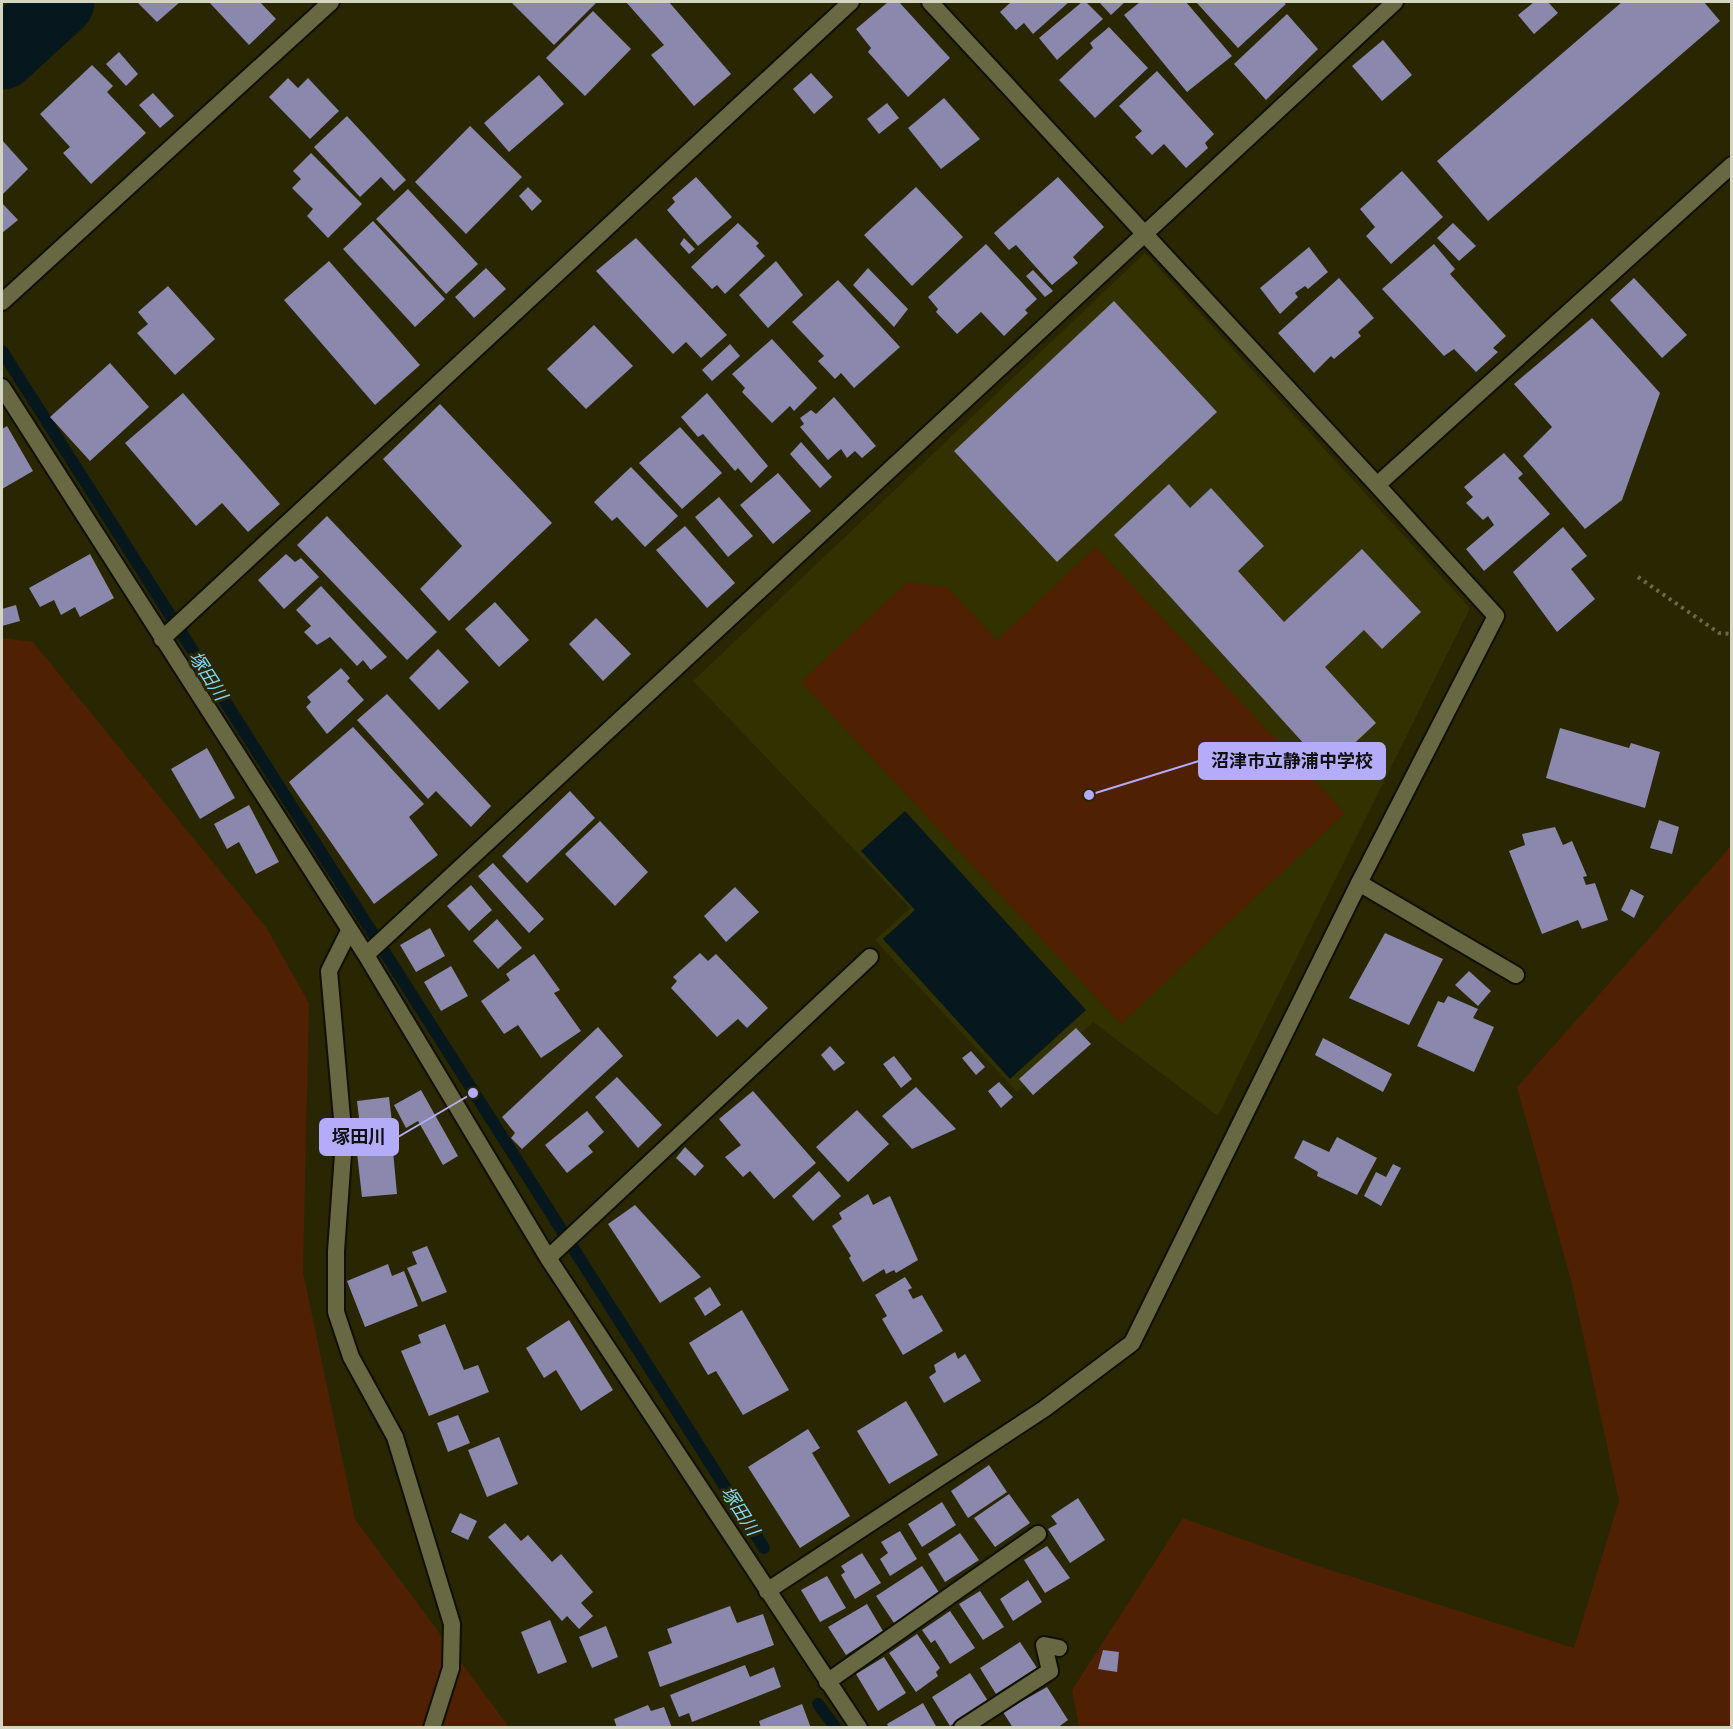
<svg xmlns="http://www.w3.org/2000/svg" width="1733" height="1729" viewBox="0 0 1733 1729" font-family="Raleway,'Noto Sans JP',sans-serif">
<rect width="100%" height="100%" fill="#282701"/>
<path fill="#323100" d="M1145 253 1470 608 1218 1116 1093 1022 1017 1092 875 940 910 908 693 681Z"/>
<path fill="#4f2001" d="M1096 547 1345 813 1121 1024 801 682 907 582 947 587 997 640Z
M2 638 33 642 266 927 309 1003 303 1272 355 1519 509 1727 2 1728Z
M1731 846V1727H1079L1072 1690 1183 1518 1312 1564 1574 1648 1619 1501 1571 1280 1517 1087Z"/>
<path fill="#07171e" d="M905 811 1086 1010 1010 1079 883 939 915 910 861 851Z"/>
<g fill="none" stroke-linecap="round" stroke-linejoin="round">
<path stroke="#07171e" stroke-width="12" d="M2 351 764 1548
M818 1704 836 1728"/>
<path stroke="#07171e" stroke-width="69" d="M2 55 60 2"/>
</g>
<path fill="#8b87ad" d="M137 2H180L157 22Z
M209 2H260L276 19 249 45Z
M511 2H597L554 45Z
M626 2H669L731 74 694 106 651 55 664 45Z
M888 2H899L950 58 908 97 868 52 871 48 856 29Z
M1011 2H1069L1033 34 1024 23 1016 30 1000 12Z
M1082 2H1086L1103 19 1057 60 1039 38Z
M1099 2H1125L1111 15Z
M1140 2H1186L1232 56 1187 92 1124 15Z
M1196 2H1283L1286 4 1238 48Z
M1534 2H1548L1558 13 1534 34 1518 15Z
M1622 2H1704L1720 21 1488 221 1437 161Z
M593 11 631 49 585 96 546 58Z
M1287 14 1318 49 1266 100 1234 64Z
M1109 27 1148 68 1095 118 1059 80 1093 48 1090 43Z
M1383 40 1412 75 1382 101 1352 66Z
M119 52 138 74 126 86 106 64Z
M92 65 113 86 107 92 146 133 91 184 63 153 70 147 40 114Z
M1157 71 1214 134 1205 143 1208 148 1186 168 1164 144 1152 155 1135 137 1142 131 1119 106Z
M811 73 833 97 814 114 793 89Z
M539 75 564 104 509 152 484 123Z
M288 78 298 88 308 78 339 111 310 139 269 97Z
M153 93 174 116 160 128 139 105Z
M944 98 980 139 941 169 908 128Z
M887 103 899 118 879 134 867 119Z
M347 116 406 180 394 191 381 177 360 197 314 147Z
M470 126 522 177 466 234 415 182Z
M2 140 28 169 2 195Z
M311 153 362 204 328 238 307 216 313 209 292 188 301 179 293 171Z
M1402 171 1443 217 1391 264 1366 236 1375 227 1360 209Z
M696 177 732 217 698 246 667 210 675 202 672 198Z
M1058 177 1104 227 1073 257 1078 263 1052 285 1016 245 1009 250 994 233Z
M528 187 542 201 532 211 519 196Z
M916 187 963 237 912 286 864 235Z
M408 189 478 264 446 294 376 219Z
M2 203 18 220 2 233Z
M373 221 445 299 415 327 343 249Z
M738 223 759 243 756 246 765 256 725 294 717 285 712 289 691 267Z
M1453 223 1476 246 1459 261 1437 238Z
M636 238 727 335 701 358 686 342 673 354 596 271Z
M684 238 695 249 689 254 680 244Z
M986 244 1037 299 1025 310 1028 313 1004 336 981 312 957 334 936 312 938 309 928 297Z
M1434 244 1455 269 1450 274 1506 336 1493 348 1498 352 1476 372 1454 349 1444 356 1382 289Z
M1309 247 1328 272 1308 289 1305 286 1295 293 1298 297 1280 314 1260 288Z
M329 261 420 365 375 405 284 300Z
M776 261 803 295 768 328 739 295Z
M486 268 506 289 474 318 455 297Z
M868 268 908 309 894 327 853 285Z
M1033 270 1053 291 1045 297 1026 276Z
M1339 278 1374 318 1358 332 1361 336 1334 359 1331 356 1314 373 1278 333Z
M1634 278 1687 335 1662 358 1610 300Z
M838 280 900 347 854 388 841 373 835 379 818 361 824 356 792 322Z
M168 286 215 339 175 375 137 333 148 324 138 312Z
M1114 301 1217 412 1057 562 954 451Z
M1592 318 1660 393 1622 500 1585 529 1523 456 1552 427 1514 384Z
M594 325 633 366 586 409 547 369Z
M772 339 817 388 794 411 790 406 772 423 742 392 745 388 732 374Z
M730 344 740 356 712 381 702 370Z
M110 363 149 407 90 461 50 417Z
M183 393 280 504 248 532 222 503 196 526 125 443Z
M707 393 768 466 751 483 738 468 735 471 703 434 698 437 681 417Z
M834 397 876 446 862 458 855 451 847 458 841 449 828 460 800 427 804 424 800 418 811 410 816 414Z
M440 404 552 523 449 621 420 589 462 546 383 459Z
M7 426 33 471 2 489V429Z
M680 427 722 473 682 509 639 463Z
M801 442 832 477 820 488 790 454Z
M1504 453 1523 474 1518 478 1550 514 1484 571 1466 549 1494 525 1488 516 1483 520 1466 503 1473 497 1464 487Z
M631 467 678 516 645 547 617 517 612 521 594 502Z
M778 473 811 511 773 544 740 505Z
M1169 484 1190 508 1211 488 1264 546 1238 571 1284 622 1362 549 1421 612 1382 649 1364 630 1325 667 1376 723 1327 769 1114 535Z
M719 497 753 536 728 557 695 517Z
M327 516 437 632 407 660 297 545Z
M685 526 735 583 707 608 656 550Z
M1563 527 1587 556 1571 569 1595 599 1557 632 1513 572Z
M90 554 114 598 80 617 75 607 61 615 54 600 40 607 29 588Z
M286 554 295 562 301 558 319 577 284 609 258 580Z
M321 586 387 657 371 670 363 660 357 666 330 637 317 645 304 632 311 626 296 610Z
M495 602 529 640 499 667 465 629Z
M16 605 20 621 2 626V609Z
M596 618 631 654 603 681 569 644Z
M438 649 469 682 439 710 409 678Z
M341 668 350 678 347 681 364 700 327 734 306 707 311 702 307 697Z
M387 694 491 806 471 827 436 791 428 799 357 720Z
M353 727 424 804 409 817 438 855 374 904 289 782Z
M1560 728 1629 748 1631 743 1660 752 1645 808 1546 778Z
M207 748 235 798 200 819 171 769Z
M570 791 595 818 527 883 502 856Z
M249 805 279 862 256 874 239 842 227 849 214 824Z
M1659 820 1679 827 1672 854 1650 848Z
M600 821 648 872 615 906 565 854Z
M1555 827 1563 845 1572 841 1587 876 1583 877 1586 885 1595 883 1608 920 1582 929 1578 920 1542 934 1509 851 1525 845 1522 834Z
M493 863 544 919 529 933 478 876Z
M471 885 492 910 469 931 447 906Z
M735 887 759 912 726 942 704 916Z
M1631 889 1644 896 1634 918 1621 910Z
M497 919 522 948 498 969 473 941Z
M430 928 445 956 416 972 400 945Z
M1385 933 1443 959 1409 1025 1349 998Z
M700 953 708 961 716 954 768 1008 747 1028 738 1019 717 1037 671 988 677 981 673 977Z
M534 954 560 990 554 993 581 1031 541 1058 518 1025 504 1034 481 1001 510 980 506 974Z
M451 966 468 996 441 1011 424 982Z
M1469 971 1491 991 1478 1006 1455 985Z
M1448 996 1478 1009 1473 1018 1494 1027 1474 1072 1417 1046 1438 1001 1444 1003Z
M598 1027 623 1056 522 1149 511 1138 515 1133 502 1117Z
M1076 1028 1091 1044 1033 1095 1019 1079Z
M1323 1038 1392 1074 1383 1092 1315 1055Z
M830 1046 845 1063 834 1071 821 1055Z
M971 1051 985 1067 976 1075 962 1058Z
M894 1056 912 1079 901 1088 883 1064Z
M617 1077 662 1125 638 1148 595 1097Z
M999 1082 1013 1097 1001 1108 988 1091Z
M916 1087 956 1129 912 1149 882 1116Z
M421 1090 458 1156 443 1165 418 1121 406 1128 394 1105Z
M753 1091 816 1163 774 1199 750 1171 743 1177 725 1157 741 1145 719 1119Z
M389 1097 392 1122 360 1126 357 1101Z
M857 1110 889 1144 848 1182 816 1147Z
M587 1111 604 1132 588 1146 593 1152 567 1173 545 1145Z
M1337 1137 1377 1158 1357 1195 1317 1176 1318 1172 1294 1158 1303 1140 1329 1152Z
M392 1140 397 1194 362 1197 356 1144Z
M685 1147 704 1166 695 1176 676 1158Z
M1393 1164 1401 1168 1381 1206 1364 1196 1376 1172 1386 1177Z
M819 1171 841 1196 813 1221 792 1196Z
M868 1194 873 1205 890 1196 918 1260 896 1273 894 1270 886 1274 884 1269 863 1282 849 1258 851 1256 832 1226 842 1219 839 1213Z
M635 1205 701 1277 660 1303 608 1224Z
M427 1246 447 1292 422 1302 407 1268 417 1264 412 1252Z
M388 1264 392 1276 404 1271 418 1306 365 1327 347 1281Z
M905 1277 912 1288 908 1290 913 1299 922 1295 943 1331 903 1355 882 1319 887 1316 875 1295Z
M710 1287 721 1305 705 1316 694 1298Z
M742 1310 789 1390 743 1415 716 1371 708 1375 689 1343Z
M569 1320 613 1390 581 1411 556 1370 544 1378 526 1348Z
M445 1324 464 1370 478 1365 489 1392 429 1416 401 1351 421 1343 418 1335Z
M955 1352 958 1359 965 1354 981 1381 944 1403 929 1377 936 1372 934 1365Z
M906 1401 938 1455 889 1484 857 1431Z
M458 1415 470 1443 448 1452 437 1423Z
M808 1429 820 1448 812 1453 850 1516 800 1548 748 1467Z
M499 1437 518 1484 487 1497 468 1450Z
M989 1465 1007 1492 968 1518 951 1491Z
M1009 1494 1030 1523 995 1547 974 1518Z
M1078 1498 1105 1540 1070 1563 1048 1529 1057 1524 1051 1516Z
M942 1502 956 1525 922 1547 908 1524Z
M460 1513 477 1521 468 1540 451 1532Z
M505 1523 521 1541 528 1535 552 1562 561 1554 593 1592 581 1603 593 1616 579 1629 567 1616 562 1621 488 1537Z
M900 1531 917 1559 890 1576 880 1559 888 1553 881 1542Z
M960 1533 979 1560 945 1582 928 1554Z
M1047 1546 1070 1578 1045 1593 1024 1560Z
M862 1553 881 1583 855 1599 841 1575 845 1572 841 1566Z
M922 1566 940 1594 894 1623 876 1596Z
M827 1576 846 1608 820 1622 801 1590Z
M1028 1580 1042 1602 1013 1621 1000 1599Z
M980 1591 1004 1627 983 1640 959 1604Z
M867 1604 883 1631 846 1655 828 1627Z
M730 1606 737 1623 763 1614 774 1645 660 1687 648 1652 672 1643 667 1629Z
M950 1611 975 1648 950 1664 935 1640 931 1643 922 1630Z
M550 1620 567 1662 538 1674 521 1632Z
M606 1626 618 1657 592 1668 579 1637Z
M917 1634 940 1668 936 1672 938 1676 916 1692 889 1653Z
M1020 1642 1037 1668 996 1694 980 1668Z
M1103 1650 1119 1652 1117 1672 1098 1669Z
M884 1657 906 1693 878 1711 856 1674Z
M745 1665 750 1677 774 1667 781 1687 692 1722 689 1713 679 1717 670 1695Z
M970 1673 988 1701 950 1726 932 1697Z
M1047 1687 1068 1720 1057 1728H1013L1003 1712Z
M923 1703 937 1728H889L887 1724Z
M802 1704 811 1728H761L759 1721Z
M648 1705 651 1711 664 1707 672 1728H617L614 1719Z"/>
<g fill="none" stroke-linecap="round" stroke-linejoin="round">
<defs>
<path id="service" d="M1359 883 1516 975
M827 1682 1038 1534
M962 1728 1050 1671 1044 1645 1059 1648"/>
<path id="minor" d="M2 302 331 2
M2 387 366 955 548 1258 859 1728
M1377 485 1732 165
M162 639 851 2
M349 931 329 971 344 1141 336 1251V1312L351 1357 395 1437 452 1624 451 1668 432 1728
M366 955 1395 2
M548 1258 870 957
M767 1591 1044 1409 1132 1343 1359 883 1496 616 1377 485 930 2"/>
</defs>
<use href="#service" stroke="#111000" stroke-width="20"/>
<use href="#minor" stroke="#111000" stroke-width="20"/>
<path stroke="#696949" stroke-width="4" stroke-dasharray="3 4.5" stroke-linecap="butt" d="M1638 577 1719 633 1732 634"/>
<use href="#service" stroke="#686942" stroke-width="16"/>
<use href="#minor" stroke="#686942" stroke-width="16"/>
</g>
<g text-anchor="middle" stroke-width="6" stroke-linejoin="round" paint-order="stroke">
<g font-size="18" font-style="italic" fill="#84d8fe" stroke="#282701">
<text transform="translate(208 676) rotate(57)" y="6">塚田川</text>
<text transform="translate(740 1511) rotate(57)" y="6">塚田川</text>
</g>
</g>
<path fill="none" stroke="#b4acf9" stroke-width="2" d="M1089 795L1199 761M473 1093L398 1137"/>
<g fill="#b4acf9" stroke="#282701" stroke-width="2">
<circle cx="1089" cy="795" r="6"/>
<circle cx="473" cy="1093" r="6"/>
</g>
<g fill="#b4acf9" stroke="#b4acf9" stroke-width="2">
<rect x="1199" y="743" width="186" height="36" rx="6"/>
<rect x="320" y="1119" width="78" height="36" rx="6"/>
</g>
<g font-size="18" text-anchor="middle" font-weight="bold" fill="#111">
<text x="1292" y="767">沼津市立静浦中学校</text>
<text x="359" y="1143">塚田川</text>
</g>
<rect width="1733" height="1729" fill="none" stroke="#d4d5c0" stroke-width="6"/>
</svg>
